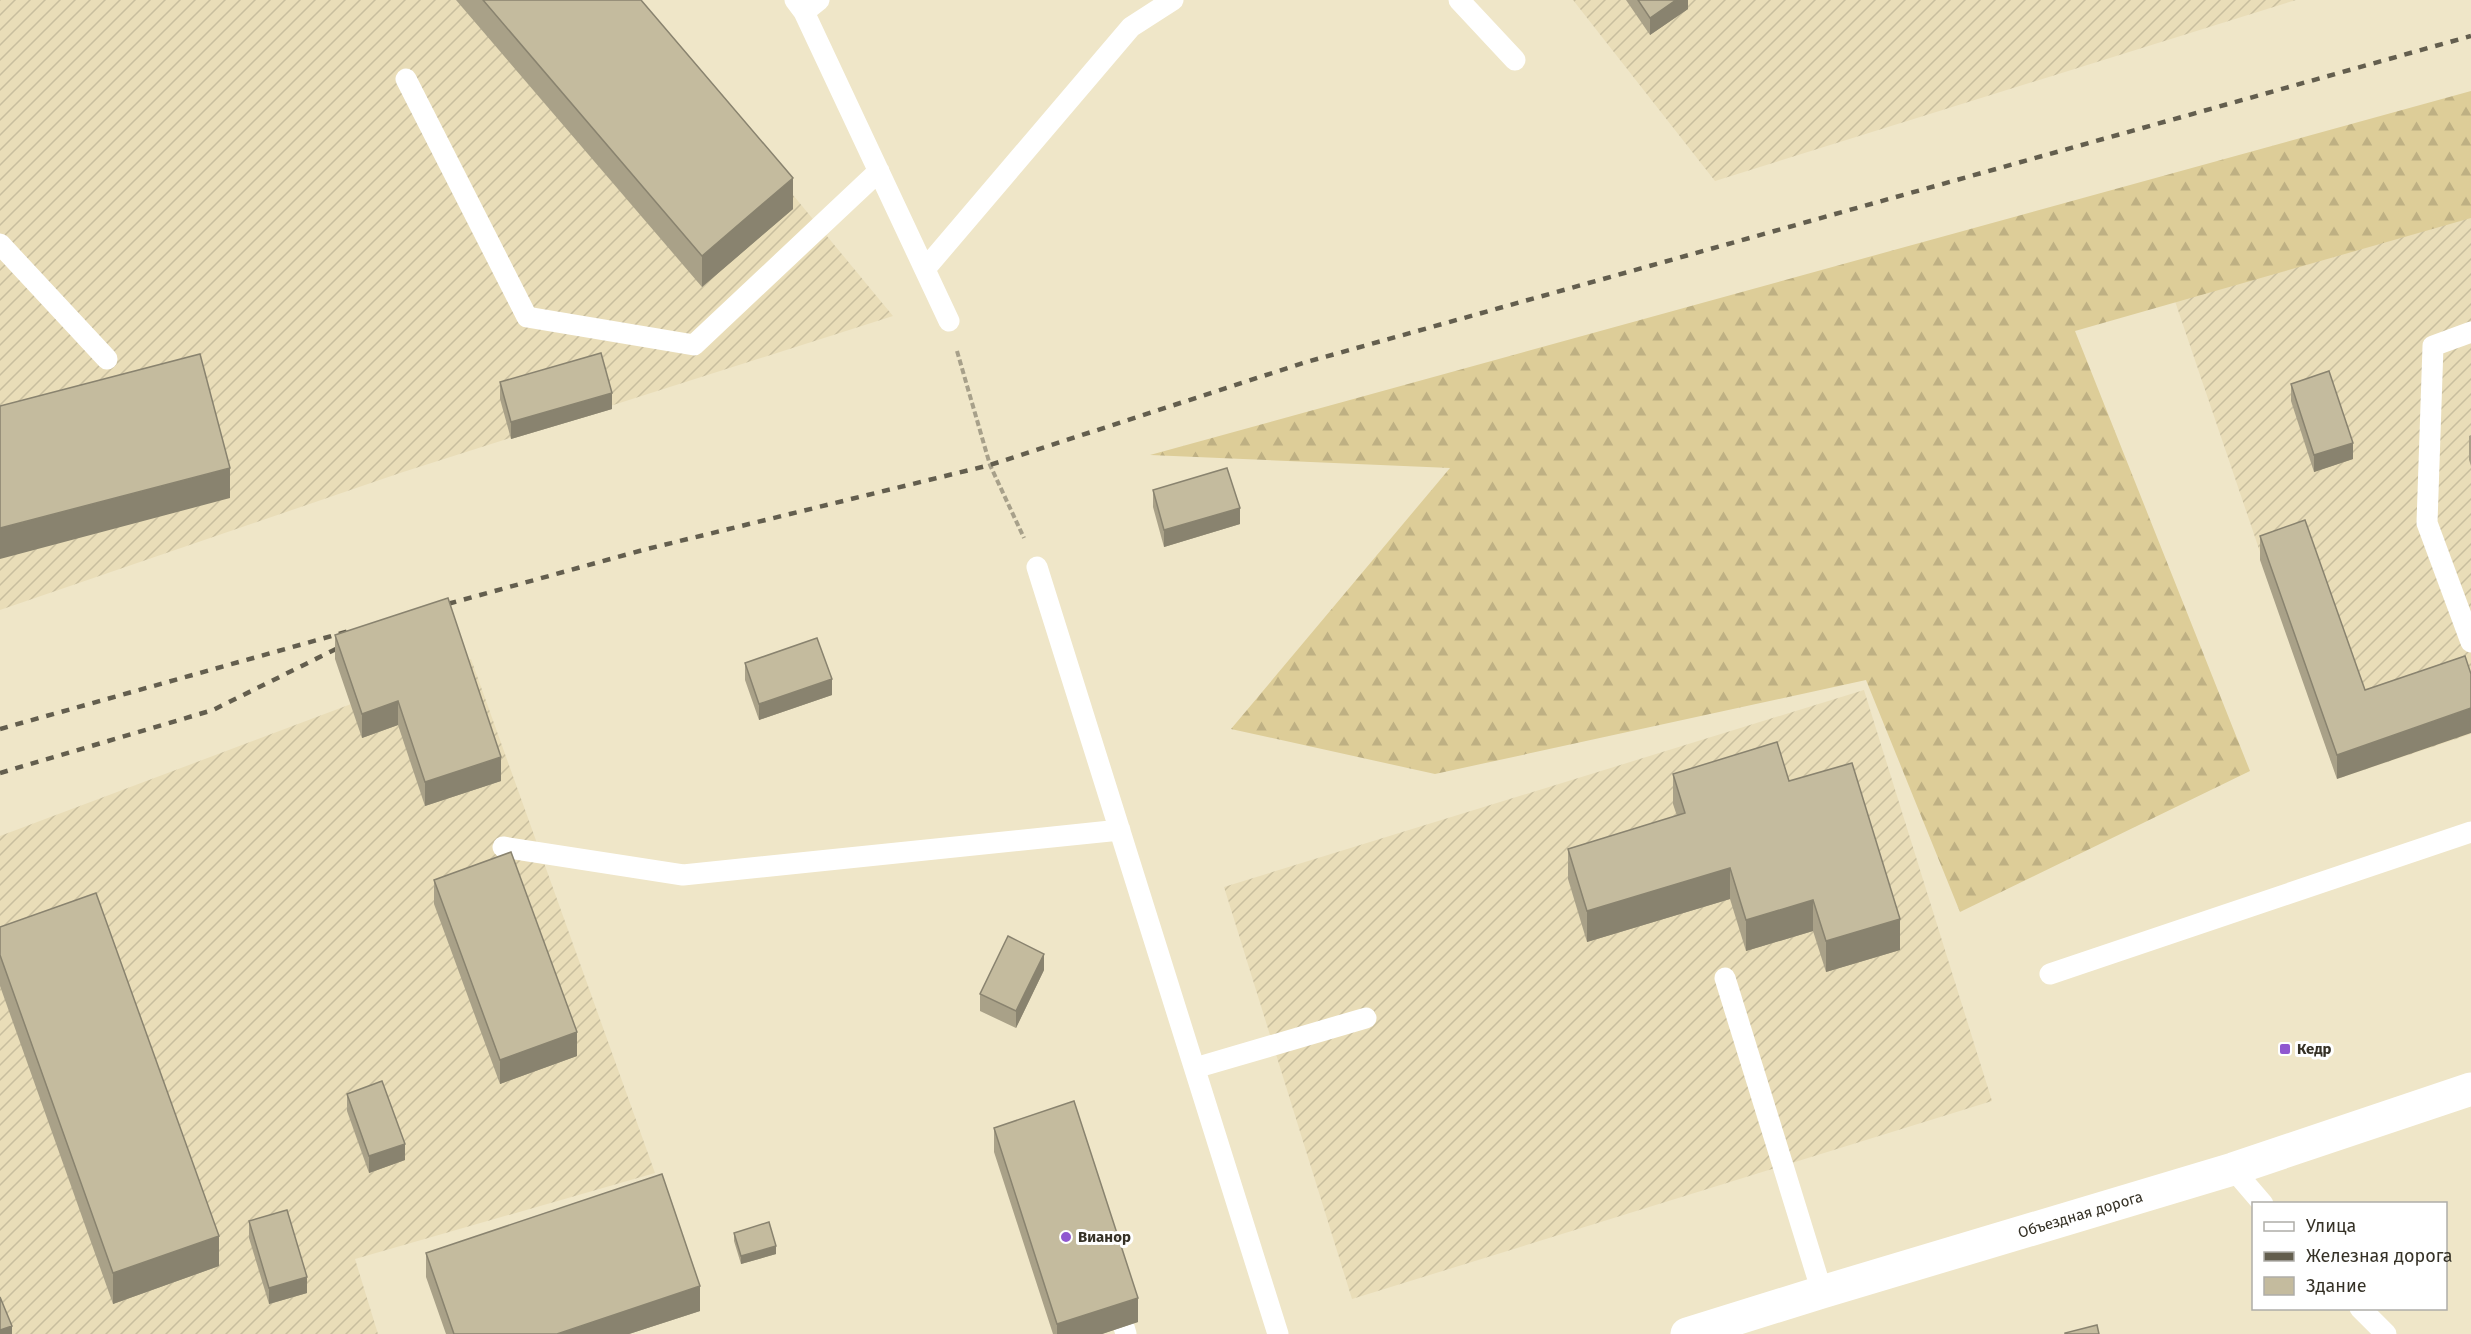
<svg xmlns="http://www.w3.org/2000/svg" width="2471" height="1334" viewBox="0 0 2471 1334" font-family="'Fira Sans',sans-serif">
<defs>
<pattern id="industrial-furrows" width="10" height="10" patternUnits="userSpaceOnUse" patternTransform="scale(1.5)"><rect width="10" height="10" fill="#e9ddb8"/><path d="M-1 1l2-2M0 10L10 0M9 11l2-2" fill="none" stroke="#c8be9e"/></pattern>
<pattern id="forest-firs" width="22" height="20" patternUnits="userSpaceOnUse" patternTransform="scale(1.5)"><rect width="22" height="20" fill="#ddcd98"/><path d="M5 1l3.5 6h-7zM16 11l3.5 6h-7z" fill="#beb083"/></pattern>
</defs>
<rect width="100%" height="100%" fill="#efe6c8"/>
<path fill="url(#industrial-furrows)" d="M0 0H632L893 316 400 473 0 610Z
M1573 0H2296L1715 181Z
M2471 177V734L2337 779 2160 257Z
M471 659 655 1173 355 1259 378 1334H0V836Z
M1864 690 1992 1101 1352 1299 1224 887Z"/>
<path fill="url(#forest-firs)" d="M2471 91V218L2075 331 2250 771 1960 912 1866 680 1435 774 1231 729 1450 468 1150 455Z"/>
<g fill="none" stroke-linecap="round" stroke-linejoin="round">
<path stroke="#a7a08a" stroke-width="4" stroke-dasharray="6 3" stroke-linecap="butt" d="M957 351 990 465 1024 538"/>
<path stroke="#fff" stroke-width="21" d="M795 0 804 12 949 321
M1459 0 1515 60
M804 12 819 0
M406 79 527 317 694 345 879 171
M0 244 107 359
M925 269 1131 27 1173 0
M2471 332 2433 346 2427 523 2471 642
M1037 567 1278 1334
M503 847 683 875 1120 830
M2050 974 2471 832
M1725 978 1822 1292
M1195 1068 1366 1018
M2233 1169 2263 1204
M2360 1308 2386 1334
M1124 1327 1126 1334"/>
<path stroke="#fff" stroke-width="33" id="s1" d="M1687 1334 1822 1292 2233 1169 2471 1089"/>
<path stroke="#635e4e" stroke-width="4.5" stroke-dasharray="8 8" stroke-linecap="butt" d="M433 608 643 550 990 465 1303 363 2471 36
M0 729 353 630
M0 773 213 710 350 642"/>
</g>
<path fill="#a9a188" d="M456 0H641L793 209 702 287Z
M1626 0H1688V9L1650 35Z
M500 382 612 409 511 439 500 399Z
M2291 384 2353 459 2314 472 2291 401Z
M2471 435V466L2469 460V436Z
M1153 490 1240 524 1164 547 1153 507Z
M2260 536 2365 690 2337 779 2260 560Z
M335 635 501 781 425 806 398 725 362 738 335 659Z
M745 663 832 695 759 720 745 680Z
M1673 774 1789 781 1900 950 1826 972 1813 931 1746 951 1730 899 1587 942 1568 879V849L1677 816 1673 804Z
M434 880 577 1056 500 1084 434 904Z
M0 927 219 1266 113 1304 0 986Z
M1044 970 1016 1028 980 1011V994Z
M347 1094 405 1160 369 1173 347 1111Z
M994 1128 1138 1322 1102 1334H1053L994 1152Z
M249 1221 307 1293 269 1304 249 1238Z
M734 1233 776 1254 741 1264 734 1241Z
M426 1253 700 1311 629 1334H446L426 1277Z"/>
<path fill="#89836f" d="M1676 0H1688V9L1650 35V18Z
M793 178V209L702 287V256Z
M612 393V409L511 439V422Z
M2353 443V459L2314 472V455Z
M230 468V498L0 559V528Z
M1240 508V524L1164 547V530Z
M832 679V695L759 720V704Z
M398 701V725L362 738V714Z
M2471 708V733L2337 779V755Z
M501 757V781L425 806V782Z
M1730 868V899L1587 942V911Z
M1813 900V931L1746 951V920Z
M1900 919V950L1826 972V941Z
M1044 954V970L1016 1028V1011Z
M577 1032V1056L500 1084V1060Z
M405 1144V1160L369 1173V1156Z
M219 1236V1266L113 1304V1273Z
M776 1246V1254L741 1264V1256Z
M307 1277V1293L269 1304V1288Z
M700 1286V1311L629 1334H557Z
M1138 1298V1322L1102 1334H1057V1324Z
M12 1326V1334H0V1330Z"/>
<path fill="#c4bb9e" stroke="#89836f" stroke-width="1.5" d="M483 0H641L793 178 702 256Z
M1638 0H1676L1650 18Z
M601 353 612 393 511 422 500 382Z
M200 354 230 468 0 528V406Z
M2329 371 2353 443 2314 455 2291 384Z
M1227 468 1240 508 1164 530 1153 490Z
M2305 520 2365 690 2465 656 2471 674V708L2337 755 2260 536Z
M448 598 501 757 425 782 398 701 362 714 335 635Z
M817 638 832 679 759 704 745 663Z
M1777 742 1789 781 1852 763 1900 919 1826 941 1813 900 1746 920 1730 868 1587 911 1568 849 1685 813 1673 774Z
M511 852 577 1032 500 1060 434 880Z
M96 893 219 1236 113 1273 0 955V927Z
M1008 936 1044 954 1016 1011 980 994Z
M382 1081 405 1144 369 1156 347 1094Z
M1074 1101 1138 1298 1057 1324 994 1128Z
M662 1174 700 1286 557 1334H454L426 1253Z
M287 1210 307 1277 269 1288 249 1221Z
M769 1222 776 1246 741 1256 734 1233Z
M0 1297 12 1326 0 1330Z
M2097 1325 2099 1334H2065V1333Z"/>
<g fill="#9058d0" stroke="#fff" stroke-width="2">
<rect x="2279" y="1043" width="12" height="12" rx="3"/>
<circle cx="1066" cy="1237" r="6"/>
</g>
<g text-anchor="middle" stroke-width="6" stroke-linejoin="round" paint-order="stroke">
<g font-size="15" font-weight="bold" fill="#353126" stroke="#fff" text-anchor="start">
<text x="2297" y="1054">Кедр</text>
<text x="1078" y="1242">Вианор</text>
</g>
<g font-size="15" fill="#353126" stroke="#fff">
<text dy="5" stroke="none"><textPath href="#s1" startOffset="411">Объездная дорога</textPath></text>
</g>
</g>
<rect x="2252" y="1202" width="195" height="108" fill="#ffffff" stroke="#aeada8" stroke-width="1.5"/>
<rect x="2264" y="1222" width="30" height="9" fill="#ffffff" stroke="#aeada8" stroke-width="1.5"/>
<text x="2306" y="1232" font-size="18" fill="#353126">Улица</text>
<rect x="2264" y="1252" width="30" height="9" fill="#635e4e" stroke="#aeada8" stroke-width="1.5"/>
<text x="2306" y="1262" font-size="18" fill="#353126">Железная дорога</text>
<rect x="2264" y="1277" width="30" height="18" fill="#c4bb9e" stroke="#aeada8" stroke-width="1.5"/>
<text x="2306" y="1292" font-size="18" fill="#353126">Здание</text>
</svg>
